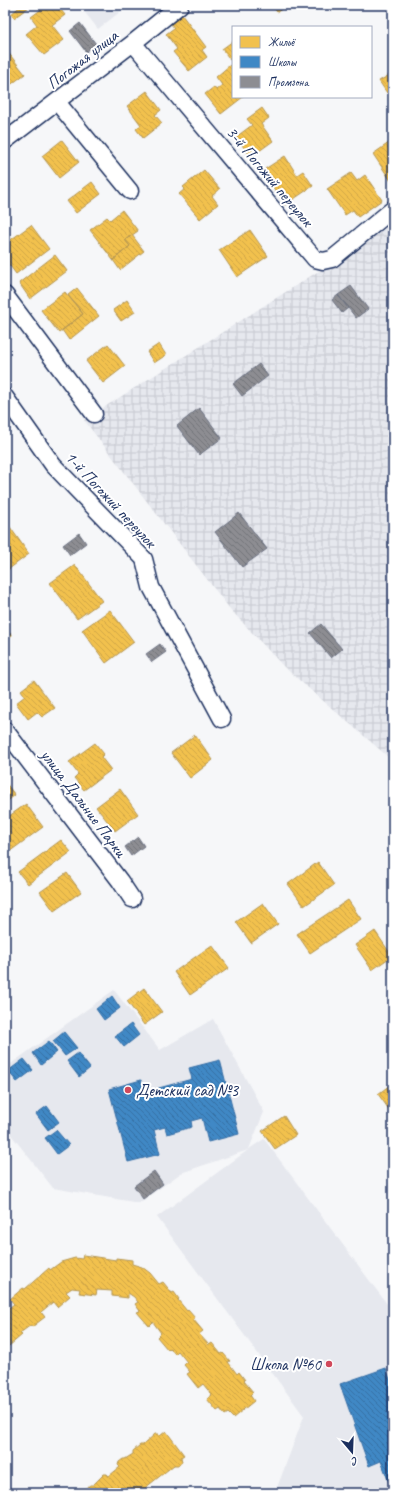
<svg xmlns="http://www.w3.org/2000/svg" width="398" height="1498" viewBox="0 0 398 1498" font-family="Caveat,sans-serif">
<defs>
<pattern id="industrial-grid" width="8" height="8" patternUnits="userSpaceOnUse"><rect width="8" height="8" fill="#e6e8ee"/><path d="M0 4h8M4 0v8" fill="none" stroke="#c5c7ce"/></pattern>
<pattern id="homes-back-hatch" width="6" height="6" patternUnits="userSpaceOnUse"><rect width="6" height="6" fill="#f2c14e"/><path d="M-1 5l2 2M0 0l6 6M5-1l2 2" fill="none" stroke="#cfa646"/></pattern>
<pattern id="schools-back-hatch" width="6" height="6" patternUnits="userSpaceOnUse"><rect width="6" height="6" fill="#3f88c5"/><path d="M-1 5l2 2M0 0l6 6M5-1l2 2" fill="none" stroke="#3470a3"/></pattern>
<pattern id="industry-back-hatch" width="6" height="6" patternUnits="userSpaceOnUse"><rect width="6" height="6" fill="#8d8d92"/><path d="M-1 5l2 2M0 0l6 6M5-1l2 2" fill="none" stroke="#72747a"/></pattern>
</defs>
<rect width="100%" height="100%" fill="#f6f7f9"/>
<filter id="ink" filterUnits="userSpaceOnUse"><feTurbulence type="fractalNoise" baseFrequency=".025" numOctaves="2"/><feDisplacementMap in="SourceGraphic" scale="8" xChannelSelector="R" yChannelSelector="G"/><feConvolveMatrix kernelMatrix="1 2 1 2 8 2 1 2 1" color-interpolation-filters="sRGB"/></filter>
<g filter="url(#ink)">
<path fill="#e6e8ee" d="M79 5H129L98 29Z
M114 990 160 1050 213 1019 264 1112 249 1149 264 1139 393 1312V1493H275L304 1416 157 1217 248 1150 181 1173 139 1203 53 1188 5 1127V1068Z"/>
<path fill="url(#industrial-grid)" d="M388 227 393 236V761L284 667 230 609 84 420Z"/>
<path fill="url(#homes-back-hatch)" stroke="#b29553" d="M22 5H27L29 7 14 18 11 14Z
M47 5H57L65 15 52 25 64 40 44 55 26 34 37 25 31 17Z
M272 5H288L277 12Z
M182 15 206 47 202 50 207 57 189 71 173 52 177 49 166 34 174 28 171 24Z
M233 41V61L232 62 222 49Z
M7 51 25 74 5 89V53Z
M230 65 233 69V97H243L221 114 205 94 214 87 216 90 222 85 216 77Z
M393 73V90L387 93 379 81Z
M147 91 161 110 155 115 162 123 143 138 136 129 141 125 127 106Z
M262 108 269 118 261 124 273 141 251 157 236 137 252 125 247 119Z
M62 140 79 162 59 178 42 156Z
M393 140V184L373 154Z
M285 156 297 175 303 171 313 186 285 205 262 171Z
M204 170 220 189 212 196 218 204 200 219 179 194 185 189 183 187Z
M351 173 357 181 365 175 382 200 358 217 353 210 345 215 327 189Z
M92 182 101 194 76 213 67 201Z
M122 210 138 231 125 240 130 246 113 260 90 230 107 217 110 220Z
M31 225 49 249 16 274 5 259V244Z
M250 230 268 256 237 277 219 250Z
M132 235 144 251 120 270 113 260 130 246 125 240Z
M55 255 67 271 30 299 19 283Z
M77 288 99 316 69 340 62 330 83 314 68 295Z
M65 292 83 314 59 333 41 310Z
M127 300 135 312 121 321 113 310Z
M108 344 125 366 103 383 86 361Z
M159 344 166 355 154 363 147 352Z
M5 520 29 554 5 572Z
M75 565 102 601 77 619 50 583Z
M110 610 134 642 106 663 82 630Z
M5 627 12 636 5 641Z
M34 680 55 708 42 717 37 712 28 719 16 703 25 696 21 690Z
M195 735 213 760 190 778 171 753Z
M95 743 104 754 101 757 111 770 84 790 74 778 78 774 69 762Z
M5 782 15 795 5 803Z
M120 789 138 814 115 831 96 807Z
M26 804 43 827 9 852 5 847V819Z
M61 840 71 852 28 884 18 872Z
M318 862 334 885 304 906 288 884Z
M67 873 81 892 54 911 40 892Z
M348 900 361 919 310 953 297 934Z
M263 903 278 924 251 943 236 922Z
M375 931 392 956 372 970 355 945Z
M212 945 229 968 190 995 174 972Z
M144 988 162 1012 144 1025 127 1001Z
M390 1085 393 1090V1115L378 1094Z
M284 1116 296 1135 275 1149 262 1131Z
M83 1255 116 1260V1258L132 1260V1264L142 1267 150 1273 159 1284 163 1282 172 1293 174 1292 179 1299 178 1300 187 1311 188 1310 195 1318 193 1319 203 1331 199 1334 209 1345 212 1343 221 1354 223 1353 230 1361 228 1362 237 1374 239 1372 245 1380 244 1381 253 1392 250 1395 254 1401 233 1418 228 1413 225 1415 220 1409 217 1411 207 1399 212 1395 203 1384 198 1388 187 1374 190 1372 184 1365 187 1362 178 1351 175 1354 170 1348 168 1350 157 1337 161 1333 153 1322 149 1326 137 1312 140 1311 135 1304 138 1302 134 1297 128 1293V1298L112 1296V1291L97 1290 96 1295 79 1293 80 1289 72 1288 66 1292 70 1296 57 1307 53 1302 41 1312 45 1317 32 1327 31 1325 20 1333 22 1335 9 1346 5 1342V1311L14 1304 10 1299 23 1288 25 1289 49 1268 50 1270 61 1262 75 1258 82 1259Z
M166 1431 184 1455 181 1457 182 1462 178 1465H174L145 1488V1492L143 1493H82V1491L90 1485H93L104 1474H107L109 1476 120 1467 118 1465 119 1462 123 1459H125L133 1454V1451L140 1445H143L155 1434H158L160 1436Z"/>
<path fill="url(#schools-back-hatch)" stroke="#346da6" d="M112 996 120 1008 104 1020 96 1009Z
M131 1024 139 1035 124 1047 115 1036Z
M64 1032 77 1048 65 1056 53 1041Z
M49 1041 57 1052 41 1065 33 1053Z
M78 1053 90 1068 79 1077 67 1061Z
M24 1059 33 1070 17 1082 8 1071Z
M220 1060 239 1134 208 1142 202 1118 191 1121 192 1127 167 1134 165 1127 154 1130 160 1154 128 1162 109 1089 141 1080 144 1092 192 1079 189 1068Z
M47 1106 59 1122 48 1130 36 1114Z
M56 1130 69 1145 57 1154 45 1138Z
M386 1368 393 1388V1493L381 1461 369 1466 340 1384Z"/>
<path fill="url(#industry-back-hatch)" stroke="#6b7182" d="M80 23 96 44 86 52 70 31Z
M351 286 368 309 356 318 338 295Z
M338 295 348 308 342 313 332 300Z
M259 364 268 376 242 396 233 384Z
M199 408 222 438 199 455 177 426Z
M239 513 267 549 242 567 215 532Z
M79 533 86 543 70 555 63 545Z
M321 624 342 649 331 658 310 633Z
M160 644 166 652 152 662 146 654Z
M138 837 144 846 131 856 125 847Z
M154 1171 163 1184 143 1199 134 1186Z"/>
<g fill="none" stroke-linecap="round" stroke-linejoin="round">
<defs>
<path id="street" d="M133 43 315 259 323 261 332 259 393 209
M57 102 130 191
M5 141 133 43 180 5
M5 295 94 414
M5 397 53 465 144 559 151 587 222 719
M5 730 120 881 132 899"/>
</defs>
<use href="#street" stroke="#1b2f5e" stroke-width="19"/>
<use href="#street" stroke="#fff" stroke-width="16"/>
</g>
</g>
<g fill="#d1495b" stroke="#fff" stroke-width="1.5">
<circle cx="128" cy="1090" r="4"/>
<circle cx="329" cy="1364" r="4"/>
</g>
<g text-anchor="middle" stroke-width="4" stroke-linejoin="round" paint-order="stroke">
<g font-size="17" fill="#1b2f5e" stroke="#fff">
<text transform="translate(82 59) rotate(-38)" y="6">Погожая улица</text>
<text transform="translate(270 176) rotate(50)" y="6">3-й Погожий переулок</text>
<text transform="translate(111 499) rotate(47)" y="6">1-й Погожий переулок</text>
<text transform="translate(84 803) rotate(53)" y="6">улица Дальние Парки</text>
</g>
<g font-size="17" fill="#1b2f5e" stroke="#fff" text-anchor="start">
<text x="136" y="1096">Детский сад №3</text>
<text x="321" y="1370" text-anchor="end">Школа №60</text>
</g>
</g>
<rect width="398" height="1498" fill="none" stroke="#fff" stroke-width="20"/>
<rect x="10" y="10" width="378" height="1478" fill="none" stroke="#1b2f5e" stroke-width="1.5" filter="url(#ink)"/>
<rect x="232" y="26" width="140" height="72" fill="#ffffff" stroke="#a4acbf"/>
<rect x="240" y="36" width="20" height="12" fill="#f2c14e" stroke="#a4acbf"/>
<text x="268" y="46" font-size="12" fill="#1b2f5e">Жильё</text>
<rect x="240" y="56" width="20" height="12" fill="#3f88c5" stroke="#a4acbf"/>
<text x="268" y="66" font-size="12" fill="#1b2f5e">Школы</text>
<rect x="240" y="76" width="20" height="12" fill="#8d8d92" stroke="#a4acbf"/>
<text x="268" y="86" font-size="12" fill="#1b2f5e">Промзона</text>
<g transform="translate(352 1452) rotate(161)" stroke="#ffffff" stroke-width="3" paint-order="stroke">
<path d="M0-3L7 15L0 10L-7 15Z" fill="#1b2f5e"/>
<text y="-6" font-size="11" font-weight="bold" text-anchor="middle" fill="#1b2f5e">С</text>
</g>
</svg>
